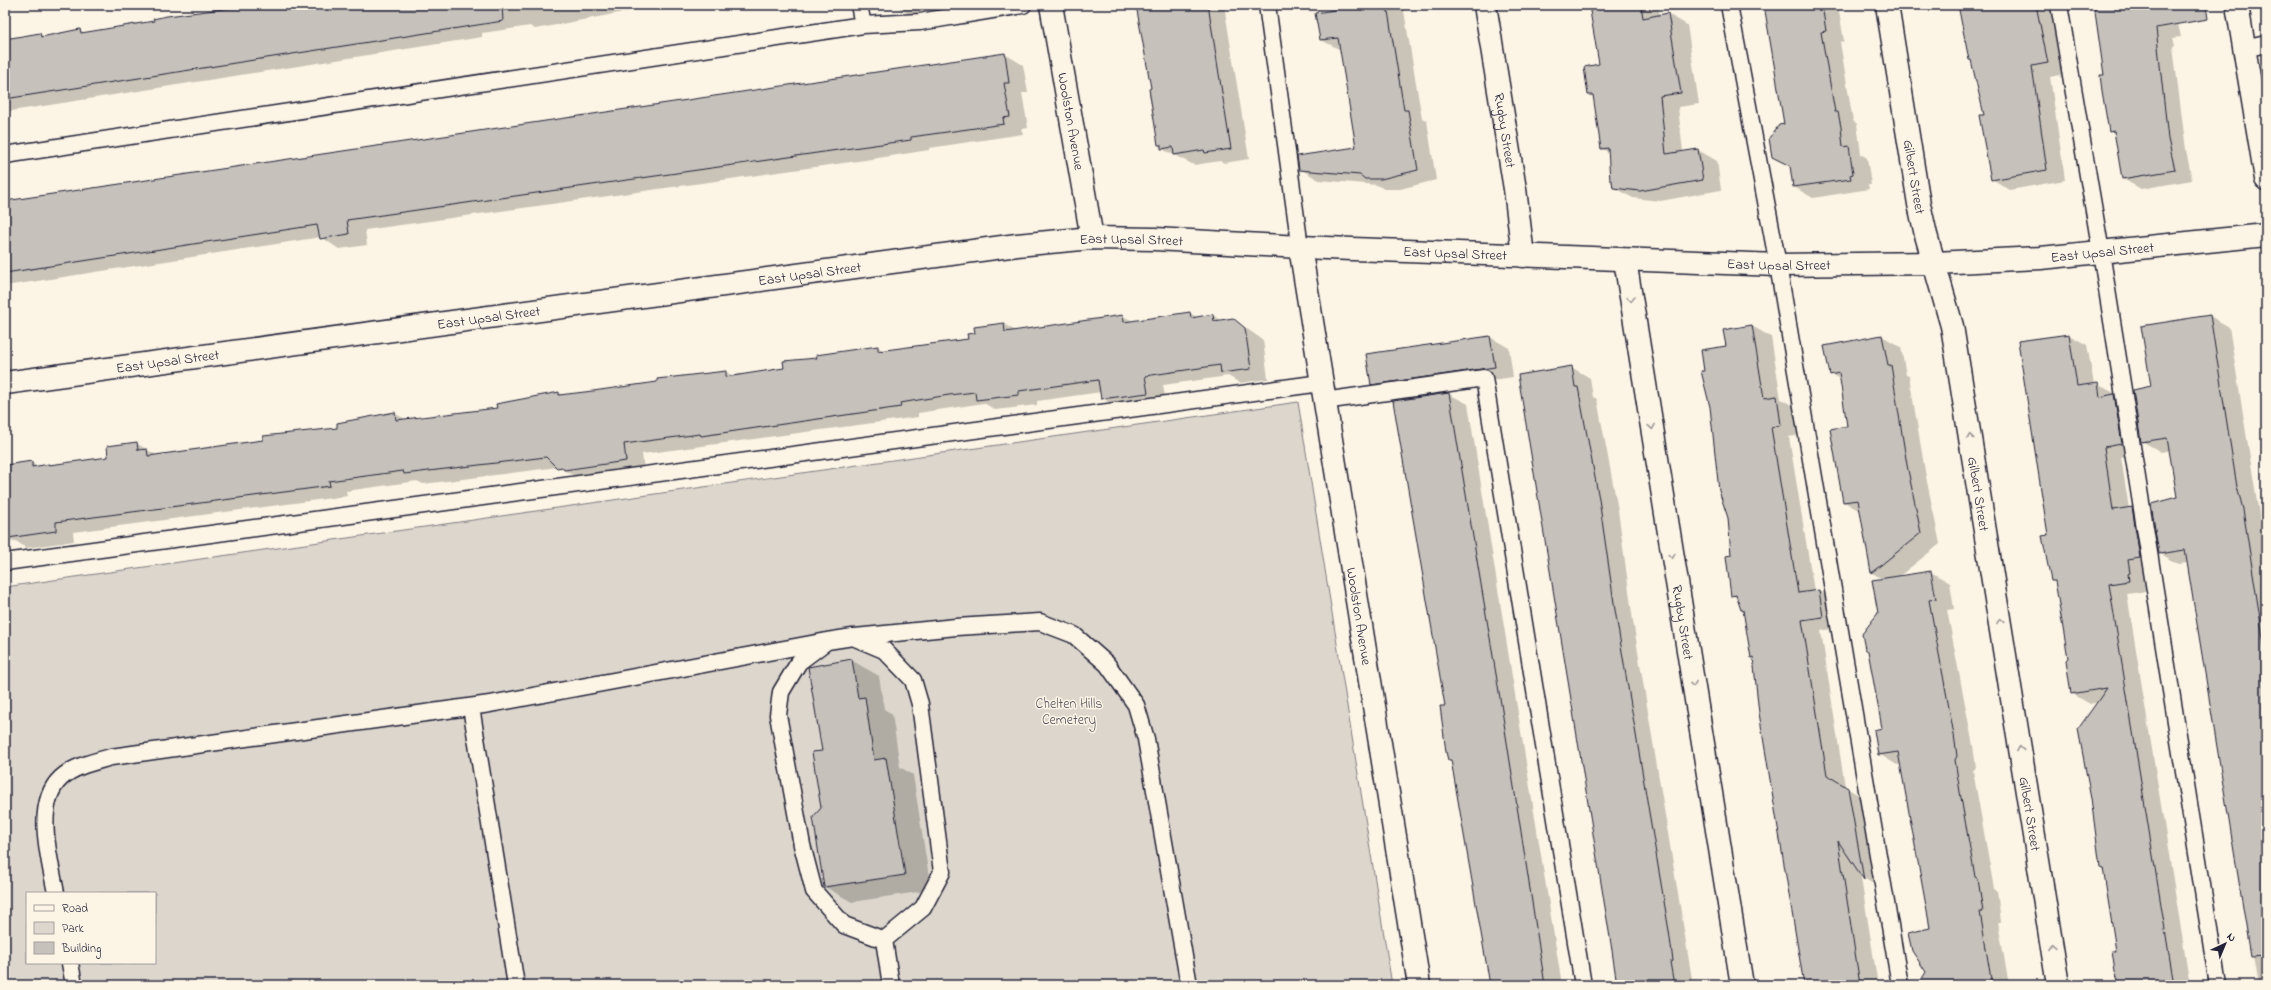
<svg xmlns="http://www.w3.org/2000/svg" width="2271" height="990" viewBox="0 0 2271 990" font-family="'Indie Flower',sans-serif">
<rect width="100%" height="100%" fill="#fcf5e5"/>
<filter id="ink" filterUnits="userSpaceOnUse"><feTurbulence type="fractalNoise" baseFrequency=".025" numOctaves="2"/><feDisplacementMap in="SourceGraphic" scale="8" xChannelSelector="R" yChannelSelector="G"/><feConvolveMatrix kernelMatrix="1 2 1 2 8 2 1 2 1" color-interpolation-filters="sRGB"/></filter>
<g filter="url(#ink)">
<path fill="#dcd6cc" stroke="#7f7c84" fill-rule="evenodd" d="M1298 402 1392 985H5V587ZM27 893H155V963H27Z"/>
<path fill="#0003" d="M256 5H661L535 29 530 26 482 33V37L5 112V40L40 34 45 37 80 30 85 33Z
M894 5H967L909 14Z
M1137 5H1224L1249 159 1224 163 1220 161 1194 165 1162 149 1159 145 1152 89Z
M1335 5H1403L1422 119 1427 121 1436 180 1400 189H1384L1377 185 1319 180 1300 169 1357 147 1341 50 1321 40 1336 11Z
M1590 5H1658L1660 16 1668 14 1687 25 1699 104 1678 107 1683 152 1698 150 1717 161 1721 190 1660 201 1633 198 1614 188 1611 181 1610 153 1602 149 1594 97 1589 95 1600 65Z
M1765 5H1838L1844 41 1840 42 1853 121 1857 124 1861 154 1867 158 1871 185H1868L1869 189 1813 198 1794 187Z
M1959 5H2056L2066 74 2050 77 2065 180 2010 190 1992 179 1985 115 1972 61 1970 60Z
M2095 5H2167L2175 10 2181 37 2173 38 2175 46 2173 47 2186 150 2192 180 2141 189 2123 179 2116 134 2110 131 2105 75Z
M1005 54 1023 65 1028 93H1022L1028 128 1021 129 1023 134 929 148V150L865 160 365 230 367 245 339 249 321 237 5 286V202Z
M5 118 8 133H5Z
M1190 313 1198 318 1212 315 1222 321 1233 319 1263 340 1268 379 1240 383 1228 376 1163 385 1166 403 1120 409 1102 398 1101 392 1037 401V405L995 410 984 403 918 413V417L642 454 644 471 576 477 558 467 423 484 417 481 346 491 347 496 73 532 74 541 26 548 16 541 5 543V470L31 462 38 467 51 466 109 458 136 443 156 455 339 429 394 413 407 420 498 409 559 393 563 396 593 392 726 372 735 377 785 369 818 359 877 347 885 351 969 340 1004 324 1017 332 1123 316 1133 321Z
M2210 316 2229 327 2266 557V985H2258L2188 563 2178 564 2160 554 2178 498 2170 450 2161 452 2142 441 2152 387Z
M1752 326 1771 337 1781 399 1795 407 1800 435 1789 437 1814 591H1819L1838 601 1841 627 1821 631 1845 787 1867 800 1882 889 1865 879 1860 872 1878 985H1805L1754 658 1744 611 1742 610 1739 599 1732 595 1729 518 1705 372 1727 347Z
M2069 335 2087 345 2094 384H2097L2116 394 2140 455 2121 457 2129 509 2150 519 2148 584H2146L2147 591 2127 594 2190 985H2118L2113 951H2117L2098 702 2090 704 2071 693 2069 658 2056 583 2052 581 2049 536Z
M1882 336 1901 347 1906 375 1909 376 1926 477 1940 544 1898 577 1931 572 1950 583 1954 609 1947 610 1973 746 1976 767 1973 771 1979 804 1994 889 1997 891 2001 922H1998L2009 985H1919L1927 972 1931 929 1902 764 1897 765 1879 754 1883 729 1869 650 1879 613 1883 579 1872 573 1862 512 1844 502 1848 427 1841 380 1831 374Z
M1490 337 1509 348 1513 377 1391 395 1372 384Z
M1571 367 1590 378 1593 397 1597 399 1618 510 1633 621 1693 985H1618Z
M1449 394 1468 404 1562 985H1487L1491 984 1452 762 1449 760 1446 707 1394 402Z
M851 660 879 676 884 709 892 714 900 767 913 775 931 890 852 902 825 887 822 808 823 751 809 667Z"/>
<path fill="#c6c1bb" stroke="#22223b" d="M255 5H502L503 21 5 99V39L40 33 41 37 80 29 81 33 154 21 153 19 167 16Z
M1136 5H1208L1231 149 1205 153 1204 150 1174 155 1173 147 1161 149V145H1158L1149 89 1151 88Z
M1334 5H1387L1404 110H1408L1418 170 1381 179H1365L1360 175 1299 170 1297 156 1356 147 1338 38 1320 40 1315 13 1335 10Z
M1589 5H1641L1643 18 1668 13 1681 93 1660 96 1666 154 1698 149 1703 180 1640 191 1613 188 1612 181H1610L1608 148 1601 149 1593 95H1588L1584 67 1599 64Z
M1764 5H1822L1826 31 1821 32 1835 112H1838L1841 127 1843 147 1849 146 1853 174 1850 175 1851 179 1793 187 1790 166 1772 157 1769 138 1779 125 1784 124Z
M1958 5H2036L2048 63 2032 66 2047 170 1991 180 1979 115H1984L1971 60H1969Z
M2094 5H2206L2208 19 2156 28 2168 139 2175 170 2122 179 2114 131 2109 132 2102 91 2100 75H2104Z
M1005 53 1009 83H1004L1010 117 1003 118 1004 124 911 137V140L845 149 347 220 349 234 320 239 317 225 5 273V201Z
M1190 312 1191 318 1213 314 1214 321 1233 318 1245 328 1251 369 1221 373 1220 365 1145 376 1148 393 1101 399 1098 380 1019 391V395L976 400 975 392 949 395 900 403 901 407 701 436 700 434 624 444 626 461 564 470 562 467 557 468 546 457 404 474 403 471 329 481 330 486 56 522V531L8 538 5 516V465L32 461V467L49 464V465L108 457 107 446 137 442 138 450 147 449 148 456 263 440V436L337 428V423L395 412 396 420 497 408 496 404 559 392V395L593 391 657 382V379L726 371V377L784 368 783 361 817 358 816 355 878 346V351L968 339 967 334 975 333 974 327 1004 323 1005 332 1123 315 1124 322Z
M2210 315 2237 487 2243 509 2266 657V955L2251 956 2185 550 2159 554 2151 504 2177 497 2167 438 2141 442 2133 390 2151 386 2141 326Z
M1752 325 1764 398 1777 396 1781 425 1771 427 1798 593 1819 590 1823 617 1802 620 1827 775 1848 788 1864 880 1838 841 1860 985H1804L1759 713 1753 657 1751 658 1743 610H1741L1736 595 1731 596 1726 556 1731 555 1728 518 1719 491 1710 407 1701 371H1704L1701 350 1726 346 1723 330Z
M2069 334 2077 386 2098 383 2100 397 2114 394 2122 444 2104 447 2113 510 2132 507 2140 558 2128 560 2130 573 2128 574 2129 581 2109 584 2174 985H2120L2115 971 2112 950H2116L2103 868 2100 867 2091 798 2078 729 2107 688 2071 694 2066 660 2068 658 2055 581H2051L2042 536 2048 535 2018 341Z
M1882 335 1888 365H1891L1907 465 1921 533 1871 573 1858 500 1843 502 1830 429 1847 426 1839 373 1830 375 1824 346Z
M1490 336 1495 367 1371 385 1366 354Z
M1572 366 1575 387H1578L1599 499 1615 610 1669 931 1673 961 1670 962 1674 985H1617L1611 944 1518 375Z
M1449 393 1501 704 1545 985H1490L1451 760H1448L1446 752 1440 706H1445L1393 401Z
M1931 571 1936 599 1929 600 1954 735 1957 756 1955 760 1960 792 1975 877 1978 879 1983 912H1980L1992 985H1918L1926 972 1912 951 1908 933 1930 928 1898 752 1878 755 1874 730 1882 728 1868 651 1865 649 1862 634 1878 613 1872 580Z
M852 659 858 698 865 697 874 760 886 758 905 875 824 887 813 817 821 808 812 752 822 751 808 667Z"/>
<g fill="none" stroke-linecap="round" stroke-linejoin="round">
<defs>
<path id="lane" d="M1267 5 1300 247
M1729 5 1778 265 1900 985
M2059 5 2101 252 2218 985
M863 25 920 22 1023 5
M2244 49 2266 44
M5 155 863 25 859 5
M1324 401 1484 378 1583 985
M5 562 1321 383
M853 637 884 650 913 680 920 704 942 872 923 908 884 940 844 925 814 891 802 845 778 715 781 692 799 662 827 641Z
M855 637 956 627 1040 622 1074 635 1107 664 1136 705 1146 739 1189 985
M471 707 516 985
M56 893C50 860 33 804 61 778 74 766 94 762 111 757L490 704 827 641
M884 940 891 985
M70 963 74 985"/>
<g id="street">
<path id="s1" d="M1051 5 1092 238"/>
<path id="s2" d="M1485 5 1515 189 1523 256"/>
<path id="s3" d="M1887 5 1919 204 1926 235 1952 326 2058 985"/>
<path d="M2237 5 2266 179"/>
<path id="s4" d="M1300 247 1419 985"/>
<path id="s5" d="M1625 260 1742 985"/>
</g>
<g id="secondary">
<path id="s6" d="M5 383 1017 245 1092 238 1155 239 1300 247 1778 265 1934 263 2041 258 2266 235"/>
</g>
</defs>
<use href="#lane" stroke="#22223b" stroke-width="19"/>
<use href="#street" stroke="#22223b" stroke-width="25"/>
<use href="#secondary" stroke="#22223b" stroke-width="25"/>
<use href="#lane" stroke="#fcf5e5" stroke-width="16"/>
<use href="#street" stroke="#fcf5e5" stroke-width="22"/>
<use href="#secondary" stroke="#fcf5e5" stroke-width="22"/>
</g>
<defs><path id="oneway-chevron" d="M-2-3.5L2.5 0L-2 3.5" fill="none" stroke-width="1.6" stroke-linecap="round" stroke-linejoin="round"/></defs>
<g stroke="#9a9698">
<use href="#oneway-chevron" transform="translate(1631 299) rotate(81)"/>
<use href="#oneway-chevron" transform="translate(1652 427) rotate(81)"/>
<use href="#oneway-chevron" transform="translate(1970 437) rotate(-99)"/>
<use href="#oneway-chevron" transform="translate(1672 556) rotate(81)"/>
<use href="#oneway-chevron" transform="translate(2000 621) rotate(-99)"/>
<use href="#oneway-chevron" transform="translate(1693 684) rotate(81)"/>
<use href="#oneway-chevron" transform="translate(2020 749) rotate(-99)"/>
<use href="#oneway-chevron" transform="translate(2052 946) rotate(-99)"/>
</g>
</g>
<g text-anchor="middle" stroke-width="3" stroke-linejoin="round" paint-order="stroke">
<g font-size="14" fill="#22223b" stroke="#fcf5e5">
<text dy="5" stroke="none"><textPath href="#s1" startOffset="118">Woolston Avenue</textPath></text>
<text dy="5" stroke="none"><textPath href="#s2" startOffset="127">Rugby Street</textPath></text>
<text dy="5" stroke="none"><textPath href="#s3" startOffset="174">Gilbert Street</textPath></text>
<text dy="5" stroke="none"><textPath href="#s6" startOffset="1136">East Upsal Street</textPath></text>
<text dy="5" stroke="none"><textPath href="#s6" startOffset="2108">East Upsal Street</textPath></text>
<text dy="5" stroke="none"><textPath href="#s6" startOffset="1460">East Upsal Street</textPath></text>
<text dy="5" stroke="none"><textPath href="#s6" startOffset="1784">East Upsal Street</textPath></text>
<text dy="5" stroke="none"><textPath href="#s6" startOffset="812">East Upsal Street</textPath></text>
<text dy="5" stroke="none"><textPath href="#s6" startOffset="488">East Upsal Street</textPath></text>
<text dy="5" stroke="none"><textPath href="#s6" startOffset="164">East Upsal Street</textPath></text>
<text dy="5" stroke="none"><textPath href="#s3" startOffset="498">Gilbert Street</textPath></text>
<text dy="5" stroke="none"><textPath href="#s4" startOffset="374">Woolston Avenue</textPath></text>
<text dy="5" stroke="none"><textPath href="#s5" startOffset="367">Rugby Street</textPath></text>
<text dy="5" stroke="none"><textPath href="#s3" startOffset="822">Gilbert Street</textPath></text>
</g>
<g font-size="14" fill="#504f5f" stroke="#fcf5e5">
<text x="1069" y="708">Chelten Hills<tspan x="1069" dy="16">Cemetery</tspan></text>
</g>
</g>
<rect width="2271" height="990" fill="none" stroke="#fcf5e5" stroke-width="20"/>
<rect x="10" y="10" width="2251" height="970" fill="none" stroke="#22223b" stroke-width="1.5" filter="url(#ink)"/>
<rect x="26" y="892" width="130" height="72" fill="#fcf5e5" stroke="#a5a1a1"/>
<rect x="34" y="905" width="20" height="6" fill="#fcf5e5" stroke="#a5a1a1"/>
<text x="62" y="912" font-size="12" fill="#22223b">Road</text>
<rect x="34" y="922" width="20" height="12" fill="#dcd6cc" stroke="#a5a1a1"/>
<text x="62" y="932" font-size="12" fill="#22223b">Park</text>
<rect x="34" y="942" width="20" height="12" fill="#c6c1bb" stroke="#a5a1a1"/>
<text x="62" y="952" font-size="12" fill="#22223b">Building</text>
<g transform="translate(2225 944) rotate(44)" stroke="#fcf5e5" stroke-width="3" paint-order="stroke">
<path d="M0-3L7 15L0 10L-7 15Z" fill="#22223b"/>
<text y="-6" font-size="11" font-weight="bold" text-anchor="middle" fill="#22223b">N</text>
</g>
</svg>
